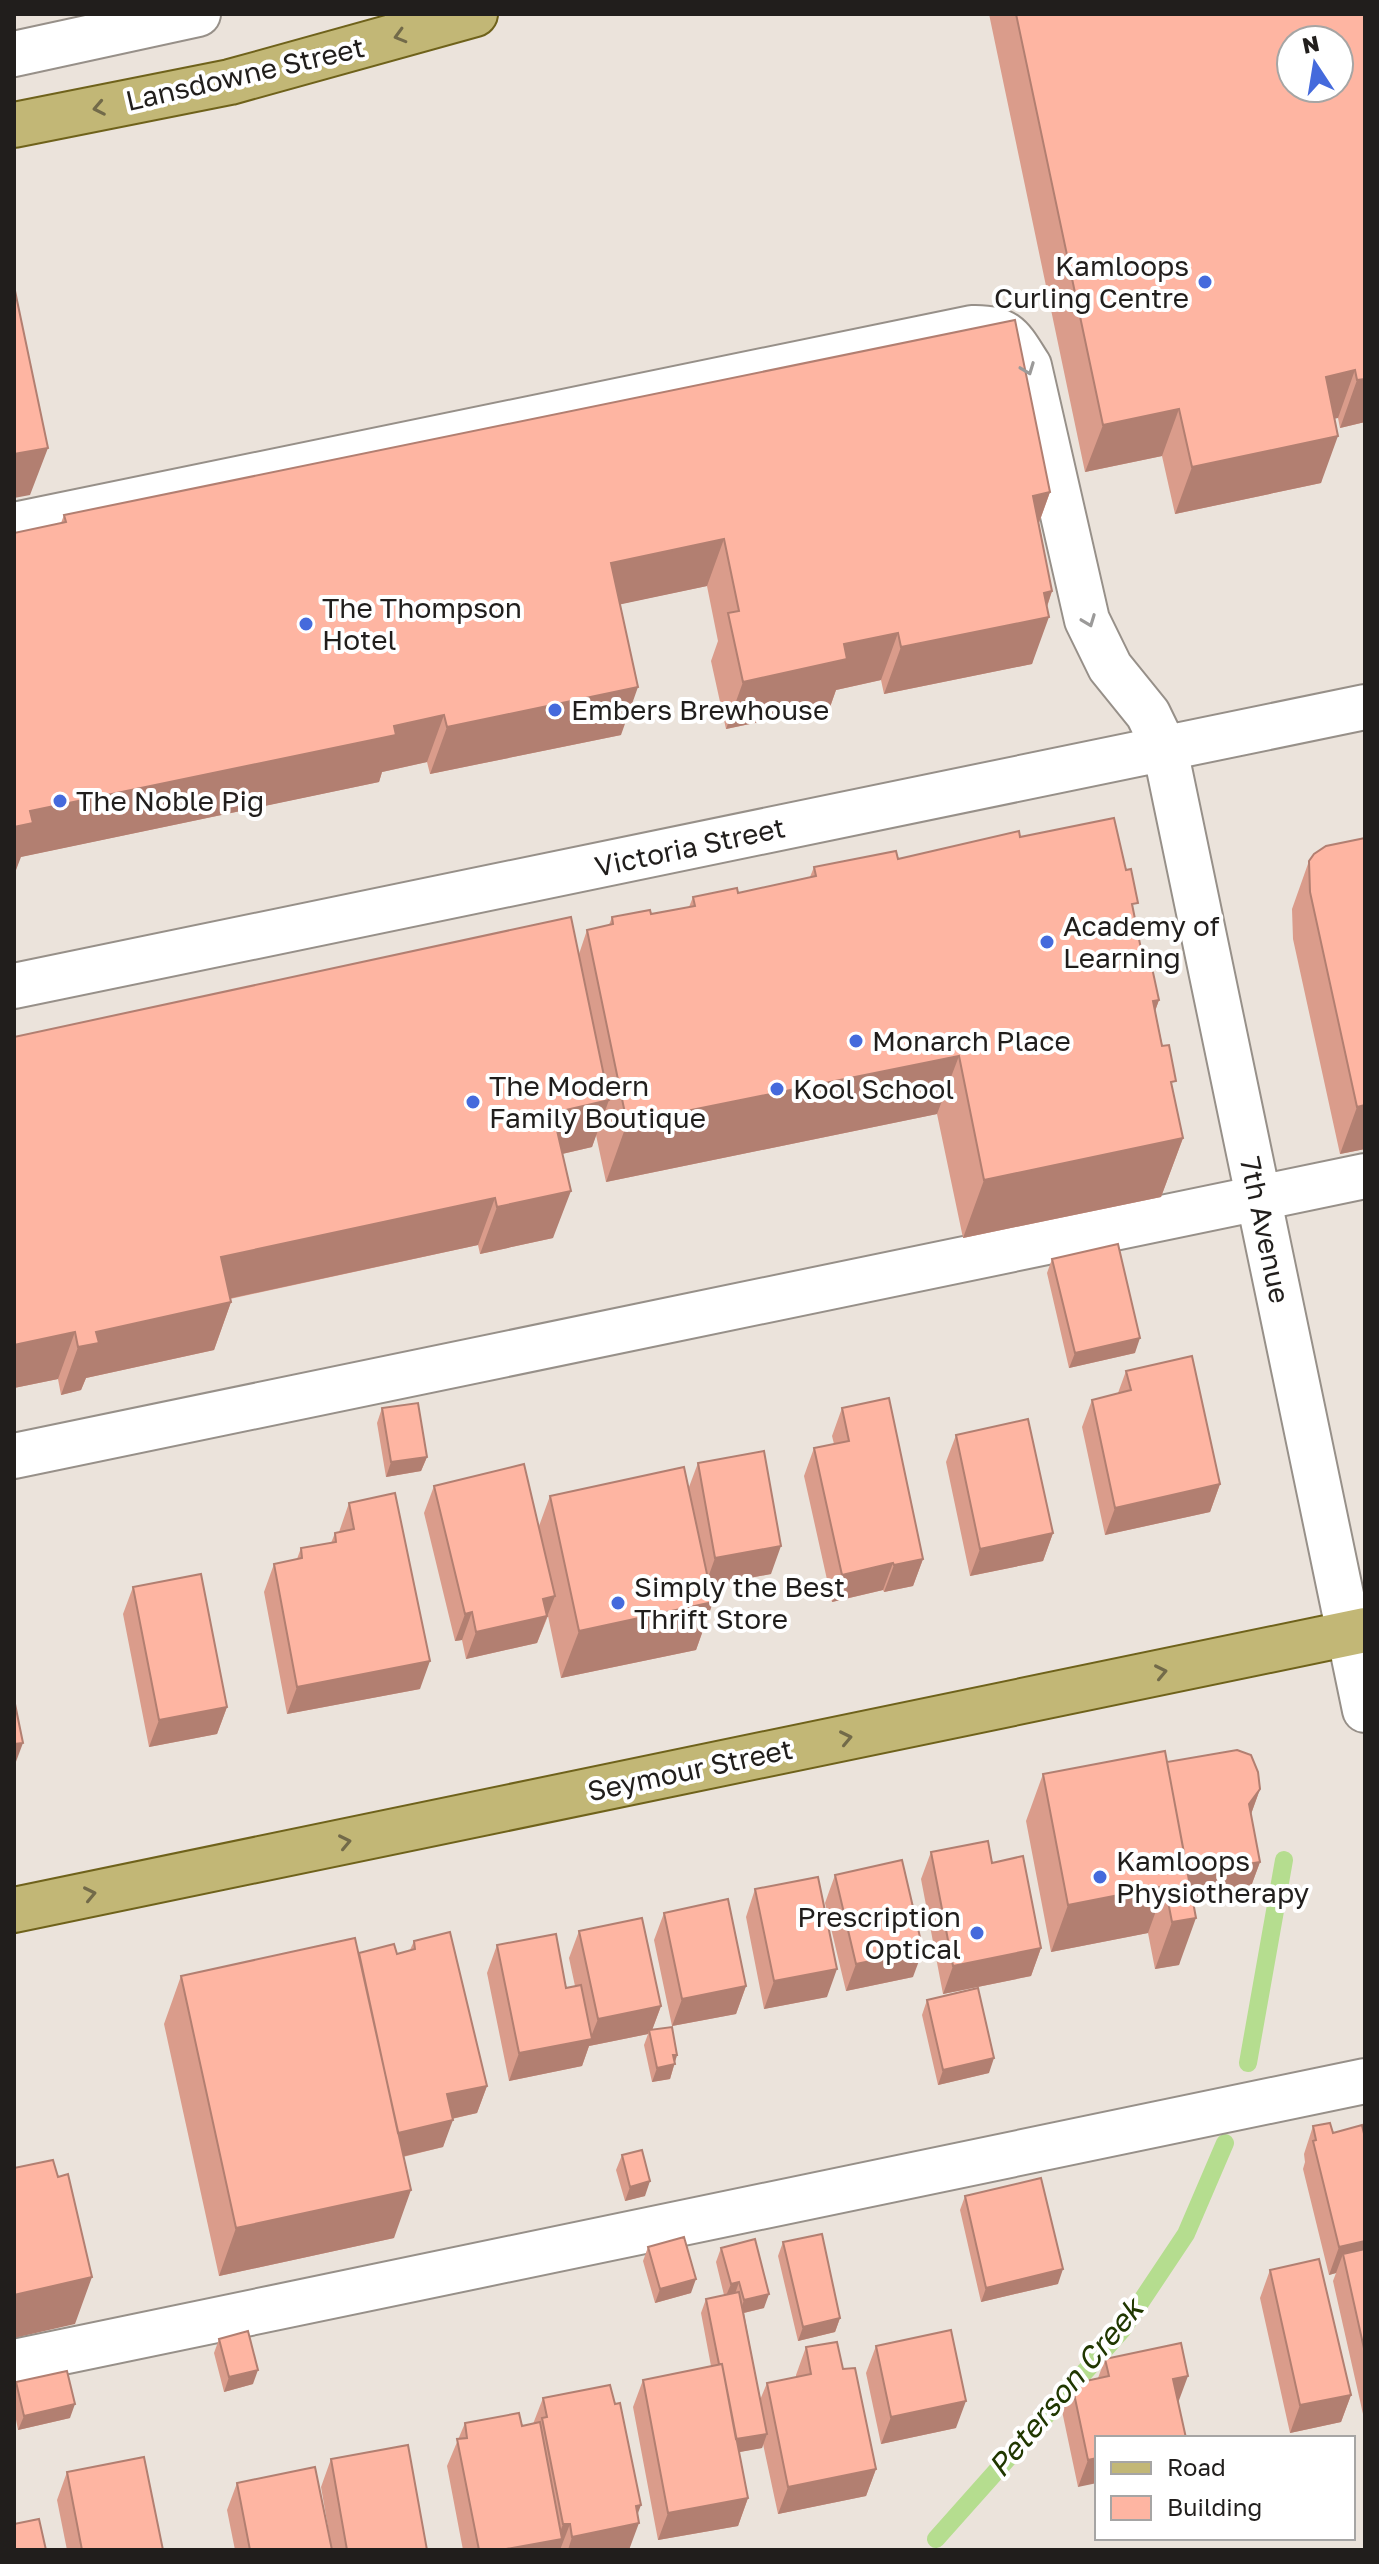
<svg xmlns="http://www.w3.org/2000/svg" width="1379" height="2564" viewBox="0 0 1379 2564" font-family="'Golos Text',sans-serif">
<rect width="100%" height="100%" fill="#ebe3db"/>
<g fill="none" stroke-linecap="round" stroke-linejoin="round">
<path stroke="#b5dd8f" stroke-width="18" d="M1248 2063 1284 1860
M936 2539 1122 2330 1186 2234 1225 2143"/>
<defs>
<path id="minor" d="M14 54 198 14
M14 525 972 328C1008 327 1011 338 1029 366L1087 620 1110 667 1148 714 1165 749 1365 1710
M14 986 1365 707
M14 1456 1365 1176
M14 2362 1365 2081"/>
<path id="major" d="M14 125 230 82 475 14
M14 1910 1365 1630"/>
</defs>
<use href="#minor" stroke="#979089" stroke-width="48"/>
<use href="#major" stroke="#6f621b" stroke-width="48"/>
<use href="#minor" stroke="#fff" stroke-width="44"/>
<use href="#major" stroke="#c2b776" stroke-width="44"/>
</g>
<path fill="#da9c8b" d="M989 14H1364L1365 422 1340 428 1338 418H1335L1321 483 1175 514 1162 456 1085 472Z
M1050 492 1039 523 1052 591 1047 607 1032 664 884 694 881 680 836 690 830 707 726 729 711 661 718 641 707 586 620 604 621 735 430 774 427 762 382 772 379 782 20 857 16 870 61 523 64 515Z
M1020 837 1134 913 1144 964 1159 1000 1155 1011 1183 1138 1161 1197 963 1238 937 1114 606 1182 596 1135 592 1147 562 1154 553 1238 480 1254 478 1245 230 1299 231 1302 214 1350 86 1378 81 1390 61 1395 58 1379 14 1388V1037L579 954 587 930 609 925 612 917 651 914 689 907 693 897 738 893 810 877 814 867 898 859Z
M1309 861 1365 1149 1340 1154 1293 939 1292 909Z
M1052 1259 1135 1353 1069 1368 1047 1273Z
M1126 1371 1220 1484 1210 1512 1105 1535 1082 1427 1092 1400 1118 1393Z
M382 1408 427 1457 421 1471 386 1477 377 1423Z
M842 1408 923 1559 913 1586 884 1592 883 1590 832 1602 804 1476 814 1448 834 1444 832 1436Z
M956 1435 1053 1533 1043 1561 970 1576 946 1462Z
M698 1463 771 1574 710 1585 713 1602 696 1650 561 1678 548 1616 537 1643 466 1659 462 1640 455 1641 424 1513 434 1486 539 1526 550 1496 689 1487Z
M349 1503 420 1689 287 1714 264 1592 274 1564 297 1559 301 1548 331 1543 335 1533 339 1532Z
M133 1587 227 1707 217 1734 149 1747 123 1614Z
M1167 1762 1260 1789 1251 1814 1260 1862 1250 1889 1193 1899 1179 1965 1155 1969 1148 1933 1051 1952 1026 1821 1043 1774Z
M931 1852 992 1863 1041 1948 1031 1976 943 1994 921 1879Z
M835 1875 913 1977 846 1991 825 1903Z
M755 1889 827 1997 764 2009 746 1917Z
M664 1913 746 1986 736 2014 672 2026 654 1940Z
M579 1931 661 2006 652 2030 677 2055 670 2079 652 2082 644 2045 648 2034 589 2046 582 2066 509 2081 487 1973 497 1945 566 1988 575 1986 569 1958Z
M414 1941 487 2086 477 2113 452 2119 443 2147 403 2157 394 2238 219 2276 164 2024 181 1976 359 1953 397 1954 410 1950Z
M927 2000 989 2073 938 2085 922 2015Z
M1313 2126 1333 2133 1365 2138V2414H1363L1333 2281 1336 2273 1329 2275 1303 2169 1305 2162 1304 2154Z
M622 2155 645 2196 625 2201 616 2170Z
M965 2196 1058 2284 981 2302 960 2210Z
M783 2242 840 2318 835 2332 798 2341 778 2256Z
M648 2247 691 2293 655 2303 643 2261Z
M721 2248 764 2308 744 2313 760 2400 767 2383 796 2377V2375L806 2347 843 2369 876 2469 866 2496 778 2514 763 2444 762 2448 739 2452 748 2498 738 2526 658 2540 633 2407 643 2380 711 2366 701 2313 706 2299 724 2295 716 2262Z
M1270 2270 1351 2395 1341 2422 1290 2433 1260 2298Z
M219 2339 253 2384 224 2392 214 2353Z
M876 2346 956 2428 881 2444 866 2373Z
M1105 2359 1178 2402 1078 2487 1062 2411 1072 2384 1098 2378Z
M16 2382 70 2418 18 2430 14 2409V2389Z
M543 2398 637 2515 629 2550H463L447 2466 465 2423 522 2426 533 2424Z
M331 2459 427 2550H332L321 2487Z
M67 2472 163 2550H67L57 2500Z
M237 2483 332 2550H235L227 2510Z"/>
<path fill="#b27f71" d="M1355 370 1338 418 1309 424 1326 377Z
M1365 379V422L1340 428 1357 380Z
M1179 409 1162 456 1085 472 1103 425Z
M1338 436 1321 483 1175 514 1192 467Z
M48 448 30 495 14 498V454Z
M1050 492 1033 539V496Z
M724 539 707 586 594 610 611 563Z
M1052 591 1043 618 1049 617 1032 664 884 694 901 647 1044 593Z
M898 633 881 680 836 690 830 707 726 729 743 682 844 644Z
M638 687 621 735 430 774 447 727Z
M444 715 427 762 382 772 379 782 21 857 16 870 14 871V827L30 811Z
M1159 1000 1138 1058 1153 1001Z
M959 1056 937 1114 606 1182 627 1123Z
M609 1100 592 1147 536 1160 553 1113Z
M1365 1105V1149L1340 1154 1357 1107Z
M1183 1138 1161 1197 963 1238 984 1180Z
M571 1191 553 1238 480 1254 497 1207Z
M495 1198 478 1245 204 1304 221 1257Z
M231 1302 214 1350 86 1378 81 1390 61 1395 78 1347 96 1332Z
M75 1332 58 1379 14 1388V1345Z
M1140 1338 1135 1353 1069 1368 1075 1353Z
M427 1457 421 1471 386 1477 391 1462Z
M1220 1484 1210 1512 1105 1535 1115 1508Z
M1053 1533 1043 1561 970 1576 980 1549Z
M781 1546 771 1574 705 1586 715 1558Z
M923 1559 913 1586 884 1592 894 1565Z
M893 1563 883 1590 832 1602 842 1575Z
M555 1596 537 1643 466 1659 476 1632 543 1599Z
M713 1602 696 1650 561 1678 579 1631Z
M472 1612 462 1640 455 1641 465 1614Z
M430 1661 420 1689 287 1714 297 1687Z
M227 1707 217 1734 149 1747 159 1720Z
M23 1743 14 1767V1744Z
M1260 1789 1250 1817 1249 1804Z
M1260 1862 1250 1889 1176 1902 1186 1874Z
M1165 1886 1148 1933 1051 1952 1068 1905Z
M1196 1918 1179 1965 1155 1969 1172 1922Z
M1041 1948 1031 1976 943 1994 953 1966Z
M923 1950 913 1977 846 1991 856 1964Z
M837 1969 827 1997 764 2009 774 1981Z
M746 1986 736 2014 672 2026 682 1999Z
M661 2006 651 2033 649 2030 648 2034 589 2046 582 2066 509 2081 519 2053 590 2039 598 2019Z
M673 2055H677L670 2079 652 2082 657 2068Z
M994 2058 989 2073 938 2085 943 2070Z
M487 2086 477 2113 437 2122 447 2094Z
M453 2120 443 2147 388 2160 398 2133Z
M650 2181 645 2196 625 2201 630 2187Z
M411 2190 394 2238 219 2276 236 2228Z
M1365 2241V2266L1343 2254 1336 2273 1329 2275 1339 2247Z
M1063 2269 1058 2284 981 2302 986 2288Z
M92 2277 75 2324 14 2338V2295Z
M696 2279 691 2293 655 2303 660 2289Z
M739 2282 734 2297 725 2298 731 2284Z
M769 2294 764 2308 739 2314 744 2300Z
M840 2318 835 2332 798 2341 803 2327Z
M258 2370 253 2384 224 2392 229 2377Z
M1188 2376 1178 2403 1173 2379Z
M1351 2395 1341 2422 1290 2433 1300 2405Z
M966 2401 956 2428 881 2444 891 2417Z
M75 2404 70 2418 18 2430 24 2416Z
M767 2434 762 2448 729 2454 734 2440Z
M1097 2458V2483L1078 2487 1088 2460Z
M876 2469 866 2496 778 2514 788 2487Z
M748 2498 738 2526 658 2540 668 2513Z
M641 2505 634 2524 639 2523 629 2550H568L572 2537 636 2506Z
M563 2524H570L560 2550H501L557 2540Z"/>
<path fill="#feb5a2" stroke="#b27f71" stroke-width="2" fill-rule="evenodd" d="M1016 14H1364L1365 379 1357 380 1355 370 1326 377 1338 436 1192 467 1179 409 1103 425ZM1291 40H1339V88H1291Z
M14 286 48 448 14 454Z
M1015 320 1050 492 1033 496 1052 591 1044 593 1049 617 901 647 898 633 844 644 847 659 743 682 728 613 739 611 724 539 611 563 638 687 447 727 444 715 394 726 396 735 30 811 33 823 14 827V533L66 522 64 515Z
M1114 818 1126 870 1131 869 1138 903 1132 904 1144 964 1151 963 1159 1000 1153 1001 1162 1046 1169 1045 1176 1081 1171 1082 1183 1138 984 1180 959 1056 627 1123 587 930 613 924 612 917 650 910 651 914 695 906 693 897 737 888 738 893 816 876 814 867 896 851 898 859 1019 831 1020 837Z
M1365 838V1105L1357 1107 1310 892 1309 861 1314 854 1326 846Z
M571 917 609 1100 553 1113 571 1191 497 1207 495 1198 221 1257 231 1302 96 1332 99 1343 78 1347 75 1332 14 1345V1037Z
M1118 1244 1140 1338 1075 1353 1052 1259Z
M1192 1356 1220 1484 1115 1508 1092 1400 1131 1390 1126 1371Z
M889 1398 923 1559 894 1565 893 1563 842 1575 814 1448 849 1441 842 1408Z
M418 1403 427 1457 391 1462 382 1408Z
M1028 1419 1053 1533 980 1549 956 1435Z
M764 1451 781 1546 715 1558 698 1463Z
M524 1464 555 1596 543 1599 547 1616 476 1632 472 1612 465 1614 434 1486Z
M684 1467 713 1602 579 1631 550 1496Z
M395 1493 430 1661 297 1687 274 1564 302 1558 301 1548 336 1542 335 1533 354 1529 349 1503Z
M201 1574 227 1707 159 1720 133 1587Z
M14 1699 23 1743 14 1744Z
M1237 1750 1251 1755 1258 1772 1260 1789 1249 1804 1260 1862 1188 1874 1167 1762Z
M1165 1751 1196 1918 1172 1922 1165 1886 1068 1905 1043 1774Z
M988 1841 992 1863 1023 1856 1041 1948 953 1966 931 1852Z
M902 1860 923 1950 856 1964 835 1875Z
M818 1877 837 1969 774 1981 755 1889Z
M728 1899 746 1986 682 1999 664 1913Z
M642 1918 661 2006 598 2019 579 1931Z
M450 1932 487 2086 447 2094 453 2120 398 2133 359 1953 394 1944 397 1954 415 1949 414 1941Z
M556 1934 566 1988 581 1985 592 2039 519 2053 497 1945Z
M355 1938 411 2190 236 2228 181 1976Z
M978 1988 994 2058 943 2070 927 2000Z
M672 2027 677 2055H673L675 2064 657 2068 649 2030Z
M1330 2123 1333 2133 1362 2125 1365 2138V2241L1339 2247 1313 2141 1316 2140 1313 2126Z
M642 2150 650 2181 630 2187 622 2155Z
M53 2160 58 2177 68 2174 92 2277 14 2295V2168Z
M1041 2178 1063 2269 986 2288 965 2196Z
M822 2234 840 2318 803 2327 783 2242Z
M684 2237 696 2279 660 2289 648 2247Z
M755 2239 769 2294 744 2300 739 2282 731 2284 721 2248Z
M1365 2249V2353L1343 2254Z
M1319 2259 1351 2395 1300 2405 1270 2270Z
M739 2292 767 2434 736 2439 722 2364H719L706 2299Z
M951 2330 966 2401 891 2417 876 2346Z
M248 2331 258 2370 229 2377 219 2339Z
M837 2342 843 2369 855 2368 876 2469 788 2487 767 2383 811 2374 806 2347Z
M1181 2343 1188 2376 1173 2379 1186 2438H1097V2458L1088 2460 1072 2384 1109 2376 1105 2359Z
M722 2364 748 2498 668 2513 643 2380Z
M67 2371 75 2404 24 2416 16 2382Z
M610 2385 615 2404 620 2403 641 2505 636 2506 639 2523 572 2537 570 2524H563L542 2418 547 2417 543 2398Z
M519 2413 522 2426 540 2422 562 2539 501 2550H479L457 2439 467 2438 465 2423Z
M408 2445 427 2550H347L331 2459Z
M144 2457 163 2550H82L67 2472Z
M315 2467 332 2550H250L237 2483Z
M39 2519 46 2550H14V2524Z"/>
<defs><path id="oneway-chevron" d="M-2-3.5L2.5 0L-2 3.5" fill="none" stroke-width="1.6" stroke-linecap="round" stroke-linejoin="round" transform="scale(2)"/></defs>
<g stroke="#726a49">
<use href="#oneway-chevron" transform="translate(400 36) rotate(164)"/>
<use href="#oneway-chevron" transform="translate(99 108) rotate(169)"/>
<use href="#oneway-chevron" transform="translate(1161 1672) rotate(-12)"/>
<use href="#oneway-chevron" transform="translate(846 1738) rotate(-12)"/>
<use href="#oneway-chevron" transform="translate(345 1842) rotate(-12)"/>
<use href="#oneway-chevron" transform="translate(90 1894) rotate(-12)"/>
</g>
<g stroke="#9b9a99">
<use href="#oneway-chevron" transform="translate(1028 369) rotate(69)"/>
<use href="#oneway-chevron" transform="translate(1089 621) rotate(69)"/>
</g>
<g fill="#456adc" stroke="#fff" stroke-width="3">
<circle cx="1205" cy="282" r="8"/>
<circle cx="306" cy="624" r="8"/>
<circle cx="555" cy="710" r="8"/>
<circle cx="60" cy="801" r="8"/>
<circle cx="1047" cy="942" r="8"/>
<circle cx="856" cy="1041" r="8"/>
<circle cx="777" cy="1089" r="8"/>
<circle cx="473" cy="1102" r="8"/>
<circle cx="618" cy="1603" r="8"/>
<circle cx="1100" cy="1877" r="8"/>
<circle cx="977" cy="1933" r="8"/>
</g>
<g text-anchor="middle" stroke-width="8" stroke-linejoin="round" paint-order="stroke">
<g font-size="28" fill="#211e1c" stroke="#fff">
<text transform="translate(245 74) rotate(-13)" y="10">Lansdowne Street</text>
<text transform="translate(690 847) rotate(-12)" y="10">Victoria Street</text>
<text transform="translate(1265 1230) rotate(78)" y="10">7th Avenue</text>
<text transform="translate(690 1770) rotate(-12)" y="10">Seymour Street</text>
</g>
<g font-size="28" fill="#211e1c" stroke="#fff" text-anchor="start">
<text x="1189" y="276" text-anchor="end">Kamloops<tspan x="1189" dy="32">Curling Centre</tspan></text>
<text x="322" y="618">The Thompson<tspan x="322" dy="32">Hotel</tspan></text>
<text x="571" y="720">Embers Brewhouse</text>
<text x="76" y="811">The Noble Pig</text>
<text x="1063" y="936">Academy of<tspan x="1063" dy="32">Learning</tspan></text>
<text x="872" y="1051">Monarch Place</text>
<text x="489" y="1096">The Modern<tspan x="489" dy="32">Family Boutique</tspan></text>
<text x="793" y="1099">Kool School</text>
<text x="634" y="1597">Simply the Best<tspan x="634" dy="32">Thrift Store</tspan></text>
<text x="1116" y="1871">Kamloops<tspan x="1116" dy="32">Physiotherapy</tspan></text>
<text x="961" y="1927" text-anchor="end">Prescription<tspan x="961" dy="32">Optical</tspan></text>
</g>
<g font-size="30" font-style="italic" fill="#203700" stroke="#fff">
<text transform="translate(1066 2388) rotate(-50)" y="10">Peterson Creek</text>
</g>
</g>
<rect width="1379" height="2564" fill="none" stroke="#211e1c" stroke-width="32"/>
<rect x="1095" y="2436" width="260" height="104" fill="#ffffff" stroke="#a6a5a4" stroke-width="2"/>
<rect x="1111" y="2462" width="40" height="12" fill="#c2b776" stroke="#a6a5a4" stroke-width="2"/>
<text x="1167" y="2476" font-size="24" fill="#211e1c">Road</text>
<rect x="1111" y="2496" width="40" height="24" fill="#feb5a2" stroke="#a6a5a4" stroke-width="2"/>
<text x="1167" y="2516" font-size="24" fill="#211e1c">Building</text>
<g transform="translate(1315 64) rotate(348)"><circle r="38" fill="#ffffff" stroke="#a6a5a4" stroke-width="2"/>
<path d="M0-6L14 30L0 20L-14 30Z" fill="#456adc"/>
<text y="-12" font-size="22" font-weight="bold" text-anchor="middle" fill="#211e1c">N</text>
</g>
</svg>
